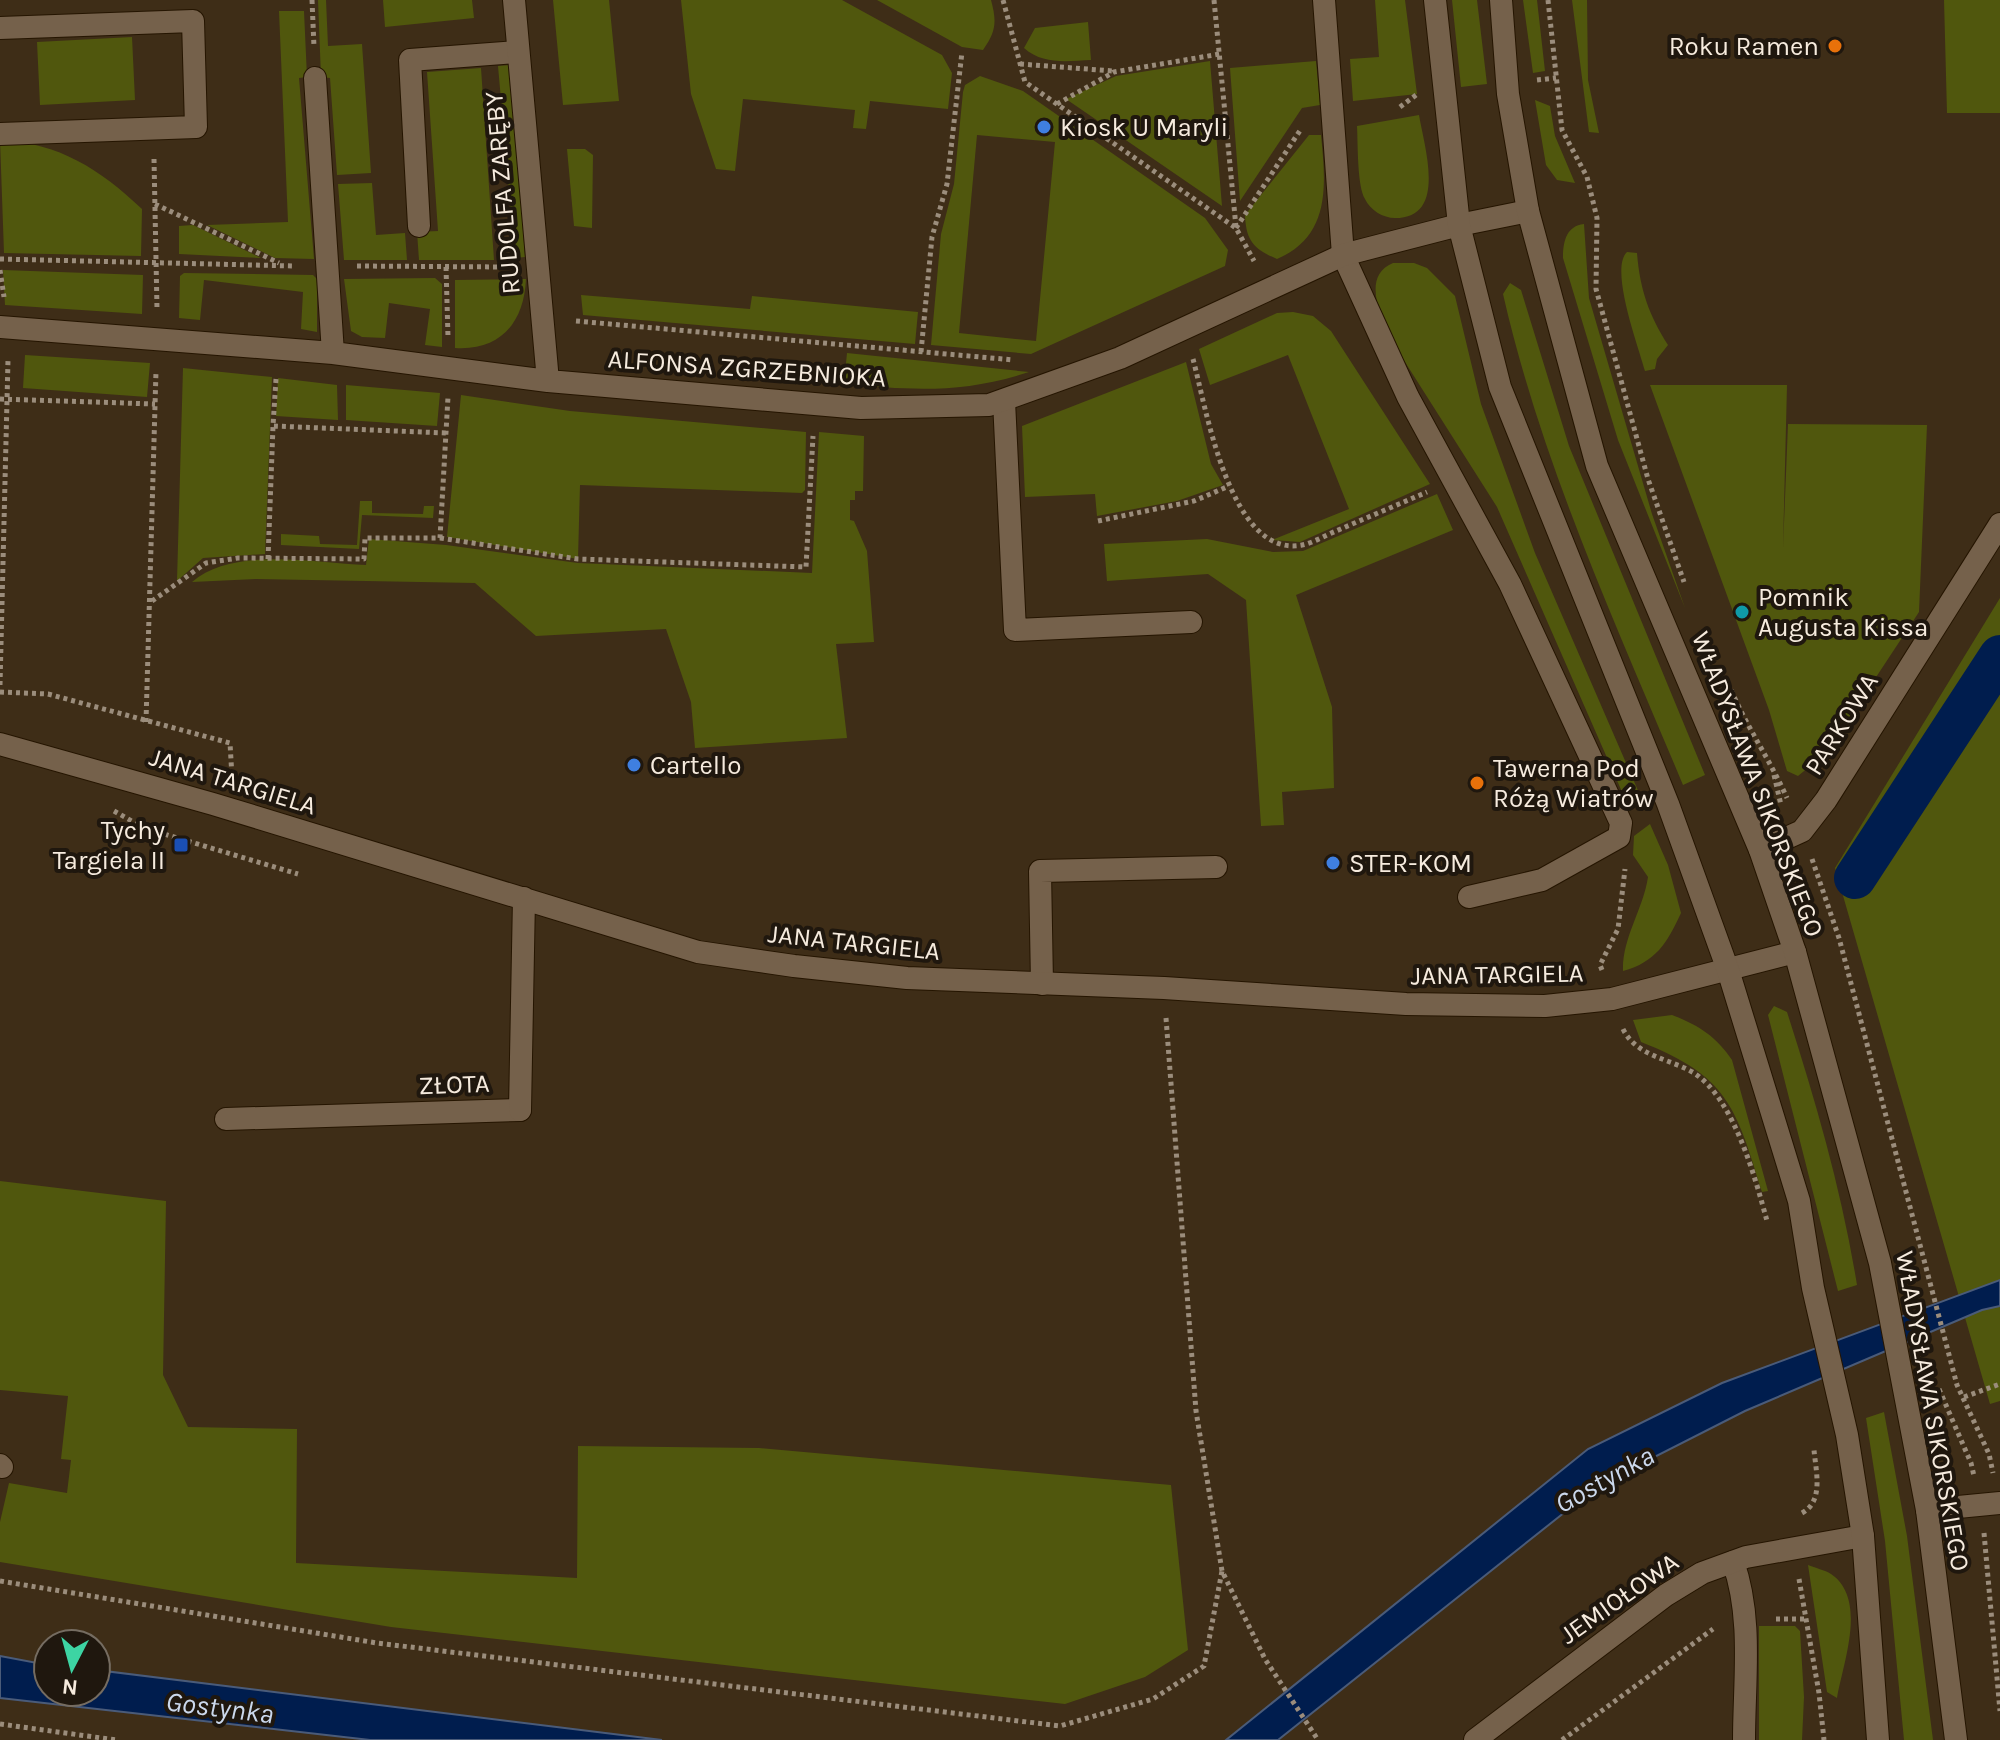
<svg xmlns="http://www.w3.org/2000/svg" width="2000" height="1740" viewBox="0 0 2000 1740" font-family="Karla,sans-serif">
<rect width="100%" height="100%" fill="#3e2d17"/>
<path fill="#50570d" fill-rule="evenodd" d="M318 0H326L328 46 362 44 371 173 337 175 330 78 321 77Z
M383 0H472L474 18 385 27Z
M553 0H609L619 101 563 105Z
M681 0H842L942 55 952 73 948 109 870 101 866 129 853 128 855 110 743 99 735 171 716 169 691 94Z
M877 0H991C997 22 996 32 983 50L962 47Z
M1375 0H1405L1417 94 1353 101 1350 59 1379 57Z
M1452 0H1477L1487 84 1461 87Z
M1523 0H1537L1545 71 1533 73Z
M1572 0H1587L1588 80 1599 133 1589 132Z
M1944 0H2000V113H1947Z
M279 11H304L307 77 299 78 314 259 275 258 207 225 288 222Z
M1088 22 1091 60C1067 61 1043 65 1024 48L1035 28Z
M132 37 135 100 40 105 37 42Z
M1210 61 1222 206 1066 99 1116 76Z
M1316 61 1320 105 1302 108 1240 201 1230 68Z
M511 65 525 257 515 258 498 66Z
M481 68 494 260H419L417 232 438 231 427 72Z
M980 76 1023 91 1205 218 1228 250 1225 266 1031 354 931 345 941 234 954 184 963 92 965 85ZM977 135 1055 142 1036 341 959 333Z
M1535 100 1550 106 1555 136 1575 183 1557 180 1546 165Z
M1419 115C1424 146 1448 218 1395 218 1383 218 1370 210 1365 199 1357 186 1358 143 1357 126Z
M1309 135H1321C1326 185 1331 236 1277 259 1253 249 1246 240 1245 215Z
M0 140C59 143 100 169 142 209L141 256 4 253Z
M567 149H585L593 155 592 228 574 226Z
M372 183 376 235 405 233 407 260H344L338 184Z
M1584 224 1589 298 1652 514 1685 608 1618 440 1563 258C1563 242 1566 226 1584 224Z
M193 225 261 258 179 254V226Z
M1627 252 1637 253C1640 290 1649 315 1668 345L1657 359 1655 369 1645 371C1639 348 1609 269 1627 252Z
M1393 263H1414L1427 268 1455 296 1481 404 1535 553 1643 802 1626 801 1497 507 1391 340C1381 317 1361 276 1393 263Z
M3 270 143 275 142 314 5 305Z
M184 273 313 275 317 279V332L301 329 303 292 204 280 200 320 179 318 180 276Z
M435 278 442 284V347L425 345 430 309 389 303 385 338 362 337 351 331 344 279Z
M526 279C524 323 500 351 455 348V280Z
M1510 283 1521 290 1569 446 1705 775 1683 785C1616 624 1542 465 1503 294Z
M581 295 750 309 752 296 918 312 915 344 583 315Z
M1293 312 1313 316 1331 331 1430 484 1300 542 1272 540 1349 509 1288 355 1210 385 1199 349 1277 313Z
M847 353 1029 372C962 394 912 390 844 384Z
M25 355 150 363 147 397 23 388Z
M1186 362 1211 464 1223 485 1177 501 1097 516 1095 494 1025 497 1022 426Z
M183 368 272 377 265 554 203 558 177 581Z
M278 378 337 385 338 420 276 416Z
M346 385 440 393 437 426 346 420Z
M1650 385H1787L1783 548 1788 424 1927 425 1919 612 1826 753 1798 776 1787 771 1769 710Z
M461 395 570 411 806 432 805 490 802 493 580 485 578 559 447 537Z
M819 432 864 436 863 491H855V500H850V520L854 521 867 551 874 642 836 644 847 738 695 748 691 702 666 629 536 636 475 583 256 579 192 582C233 546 314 563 366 565L369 539 446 545 578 563 812 573Z
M1437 494 1453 530 1296 595 1332 707 1334 788 1282 792 1284 825 1261 826 1246 600 1208 574 1107 581 1104 544 1207 539 1273 552 1303 551Z
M360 501H372V513L423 514 424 506H434L433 518 362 515 359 549 281 545V534L319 536 320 544 357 545Z
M2000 598V1401L1990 1404 1835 868Z
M1650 824 1668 865 1681 913C1667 943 1656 962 1623 971 1622 938 1643 910 1648 877L1633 855 1634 836Z
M1774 1006 1787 1012C1816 1102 1842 1192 1857 1285L1838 1291 1768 1015Z
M1672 1015C1698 1025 1716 1036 1732 1060L1768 1191 1762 1192C1736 1107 1728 1076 1641 1042L1633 1020Z
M0 1181 166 1201 163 1375 188 1427 297 1429 296 1563 577 1578 578 1446 759 1448 1171 1485 1188 1650 1145 1677 1065 1704 391 1627 0 1562V1522L9 1483 67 1493 71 1460 61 1459 68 1396 0 1390Z
M1884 1412 1907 1536 1933 1740H1904L1885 1541 1866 1418Z
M1808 1565C1815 1568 1825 1570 1831 1574 1868 1599 1843 1663 1837 1698L1827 1692Z
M1759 1626H1795L1800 1631 1804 1697 1802 1740H1759Z"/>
<path fill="#001d4e" stroke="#4a5b79" stroke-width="2" d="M2000 1280V1306L1982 1310 1745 1411 1599 1485 1278 1740H1226L1588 1449 1722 1383Z
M0 1656 48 1665V1692H96V1670L662 1740H370L0 1698Z"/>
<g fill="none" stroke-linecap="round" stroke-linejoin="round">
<path stroke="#001d4e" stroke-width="42" d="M1855 878 2000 656"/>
<defs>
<path id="service" d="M1324 0 1343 255 1408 397 1510 584 1621 823 1619 837 1542 880 1469 897
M419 226 410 60 517 52
M1004 401 1015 630 1191 622
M1042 984 1040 871 1216 867
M226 1119 520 1110
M0 1465 2 1467
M1733 1562C1753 1617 1744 1682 1744 1740"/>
<path id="pedestrian" d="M0 28 193 21 196 127 0 134"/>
<path id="minor" d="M514 0 548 381
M315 78 333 353
M0 327 333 353 548 381 861 408 989 405 1120 358 1343 255 1459 225 1528 211
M0 744 213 804 698 952 794 966 907 978 1164 988 1406 1004 1545 1006 1612 999 1795 952
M1760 850 1802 831 1826 800 2000 524
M520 1110 524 898
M1927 1510 2000 1503
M1475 1740 1666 1595 1702 1573 1746 1557 1863 1536"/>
<path id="tertiary" d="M1435 0 1459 225 1500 387 1668 804 1728 970 1799 1201 1813 1288 1847 1435 1863 1536 1878 1740
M1501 0 1508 94 1528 211 1597 466 1760 850 1795 952 1880 1263 1927 1510 1956 1740"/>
</defs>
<use href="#service" stroke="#251501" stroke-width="24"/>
<use href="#pedestrian" stroke="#251501" stroke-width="24"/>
<use href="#minor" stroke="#251501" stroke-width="24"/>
<use href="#tertiary" stroke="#251501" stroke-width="24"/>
<path stroke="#9b8d7c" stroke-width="5" stroke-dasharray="4 4" stroke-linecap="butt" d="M312 0 314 47
M1003 0 1025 82 1236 228 1254 261
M1214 0 1236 227
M1548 0 1562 130 1587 177 1597 218 1596 289 1648 479 1684 582
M1020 64 1113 71
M1537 80 1556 78
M1057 104 1114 72 1220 54
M1400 107 1416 95
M154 159 157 309
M155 204 279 263
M1236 228 1301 129
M0 259 295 266
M357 266 507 267
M446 267 448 337
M0 270 4 297
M576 321 1014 360
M921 352 932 237 947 184 962 52
M1193 359C1206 407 1230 559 1302 545 1313 543 1326 535 1336 531 1366 518 1397 505 1427 492
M276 379 273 426 446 433
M0 399 155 404
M1098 521 1194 501 1229 486
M440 538 578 559 806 567 813 436
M268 559 273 426
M152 601 206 563 238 558 364 559 365 538H440L448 397
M0 685 8 360
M1731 690C1748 729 1770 760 1787 798
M0 692 48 694 230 743 232 777
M146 722 156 371
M1774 775 1781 805
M114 811 144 828 298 874
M1812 859 1839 938 1957 1385 1989 1454 1993 1473
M1602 970 1600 965 1618 929 1625 869
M1166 1018 1196 1411 1222 1571 1265 1659 1318 1740
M1623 1029C1637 1057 1669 1058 1694 1073 1734 1099 1755 1177 1767 1221
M1939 1389 1971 1463 1974 1476
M1964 1397 2000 1384
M1802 1513C1824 1501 1816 1472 1814 1450
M1984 1533 2000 1711
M1799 1579 1819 1693 1824 1740
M0 1581 377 1643 1060 1726 1153 1699 1204 1666 1222 1571
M1776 1619H1804
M0 1724 116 1740
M1562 1740 1713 1629"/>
<use href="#service" stroke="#75614b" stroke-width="22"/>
<use href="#pedestrian" stroke="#75614b" stroke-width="22"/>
<use href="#minor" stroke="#75614b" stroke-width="22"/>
<use href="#tertiary" stroke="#75614b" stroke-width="22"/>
</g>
<g fill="#e8710a" stroke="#1f170e" stroke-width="3">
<circle cx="1835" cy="46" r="8"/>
<circle cx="1477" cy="783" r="8"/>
</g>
<g fill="#3f7fe0" stroke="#1f170e" stroke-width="3">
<circle cx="1044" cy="127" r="8"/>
<circle cx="634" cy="765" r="8"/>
<circle cx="1333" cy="863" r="8"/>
</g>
<circle fill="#0f9aa8" stroke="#1f170e" stroke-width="3" cx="1742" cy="612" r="8"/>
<rect fill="#1a4fb4" stroke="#1f170e" stroke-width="3" x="173" y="837" width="16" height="16" rx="4"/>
<g text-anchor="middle" stroke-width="8" stroke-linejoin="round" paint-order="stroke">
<g font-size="26" fill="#f6ebde" stroke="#1f170e" text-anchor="start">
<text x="1819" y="55" text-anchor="end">Roku Ramen</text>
<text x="1060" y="136">Kiosk U Maryli</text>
<text x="1758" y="606">Pomnik<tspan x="1758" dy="30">Augusta Kissa</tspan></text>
<text x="650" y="774">Cartello</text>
<text x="1493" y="777">Tawerna Pod<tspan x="1493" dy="30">Różą Wiatrów</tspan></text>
<text x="165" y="839" text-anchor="end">Tychy<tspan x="165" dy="30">Targiela II</tspan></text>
<text x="1349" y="872">STER-KOM</text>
</g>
<g font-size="26" fill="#f6ebde" stroke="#1f170e">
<text transform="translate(502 193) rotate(-95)" y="9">RUDOLFA ZARĘBY</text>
<text transform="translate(747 368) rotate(4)" y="9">ALFONSA ZGRZEBNIOKA</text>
<text transform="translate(1841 724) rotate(-58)" y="9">PARKOWA</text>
<text transform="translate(233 781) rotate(17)" y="9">JANA TARGIELA</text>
<text transform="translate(1758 784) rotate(69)" y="9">WŁADYSŁAWA SIKORSKIEGO</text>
<text transform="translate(854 942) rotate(6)" y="9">JANA TARGIELA</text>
<text transform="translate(1497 974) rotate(-1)" y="9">JANA TARGIELA</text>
<text transform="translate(454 1084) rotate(-2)" y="9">ZŁOTA</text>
<text transform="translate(1933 1411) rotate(80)" y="9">WŁADYSŁAWA SIKORSKIEGO</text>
<text transform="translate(1619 1598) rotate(-35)" y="9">JEMIOŁOWA</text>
</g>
<g font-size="28" font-style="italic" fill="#cbd8ec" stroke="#1f170e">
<text transform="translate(1604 1479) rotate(-29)" y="10">Gostynka</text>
<text transform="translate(220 1707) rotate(7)" y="10">Gostynka</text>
</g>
</g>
<g transform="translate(72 1668) rotate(186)"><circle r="38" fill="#1f170e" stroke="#756c61" stroke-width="2"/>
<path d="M0-6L14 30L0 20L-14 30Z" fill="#3dd4a3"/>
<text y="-12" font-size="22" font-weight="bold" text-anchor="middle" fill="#f6ebde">N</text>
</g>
</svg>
